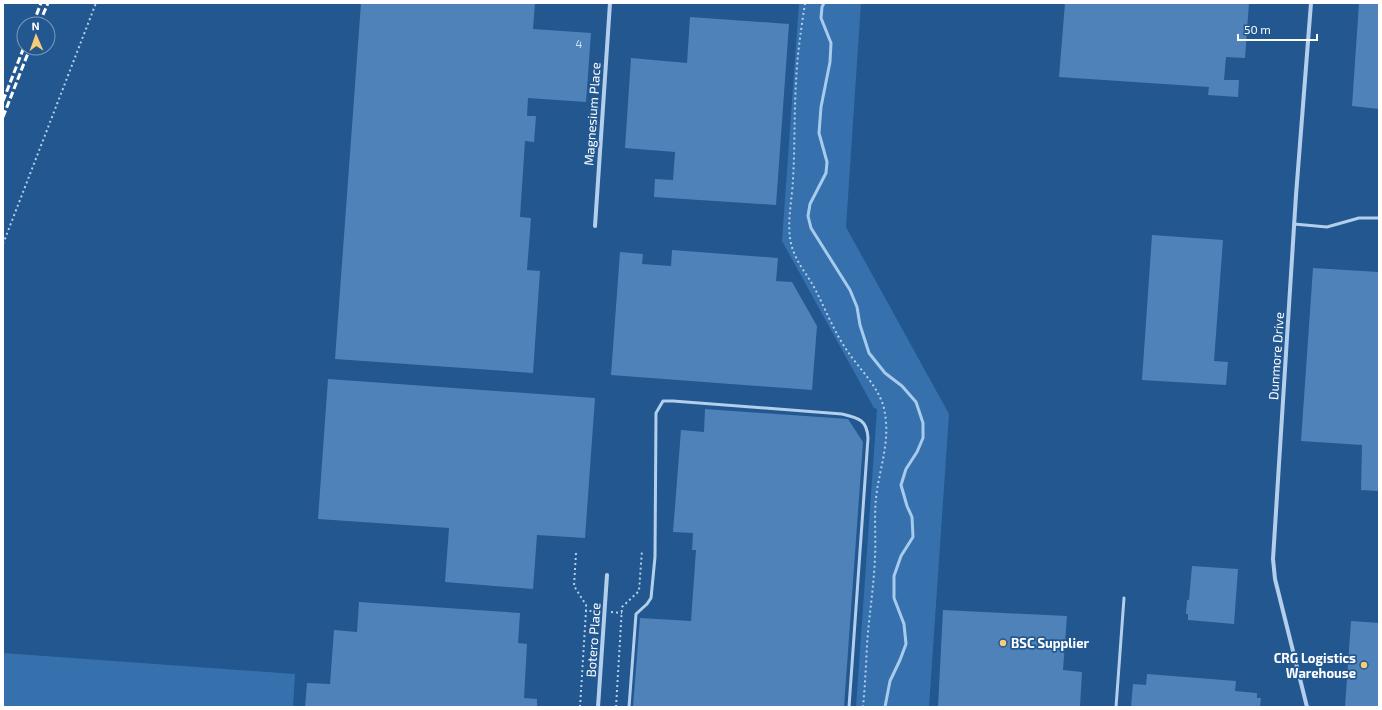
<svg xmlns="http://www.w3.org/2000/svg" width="1382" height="710" viewBox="0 0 1382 710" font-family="'Exo 2',sans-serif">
<rect width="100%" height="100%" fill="#225790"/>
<path fill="#3671ad" d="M799 3H861L846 227 949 414 929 707H856L877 409 874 408 782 241Z
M3 653 295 674 293 707H3Z"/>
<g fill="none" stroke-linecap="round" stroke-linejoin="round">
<path stroke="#a7cbed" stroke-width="3" d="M824 3 822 7 821 18 831 43 830 62 821 107 819 133 827 162 826 173 810 204 808 216 811 228 850 290 857 307 860 325 869 353 885 373 902 386 916 402 923 423V438L917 452 906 469 901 485 907 506 912 517 913 537 901 556 894 576V598L904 624 906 644 900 660 890 681 885 707"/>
</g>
<path fill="#4f82b8" d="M361 3H535L533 29 591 33 586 102 528 98 527 116H536L534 142 525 141 520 217 531 218 527 270 540 271 533 373 335 359Z
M1065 3H1249L1245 58 1226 57 1224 80H1239L1238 97 1208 95 1209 87 1059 77Z
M1359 3H1379V109L1352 106Z
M690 17 789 24 776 205 654 197 655 179 673 180 675 152 625 148 631 58 687 63Z
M1152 235 1223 240 1214 361 1228 362 1226 385 1142 380Z
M672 250 778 258 776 281 792 282 817 326 812 390 611 375 620 252 643 254 642 264 671 266Z
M1313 268 1379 272V491L1361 490 1362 445 1301 441Z
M328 379 595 398 585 538 537 535 533 589 445 582 449 528 318 519Z
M705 409 848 419 863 442 844 707H633L640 618 691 621 696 550H692L693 533 673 532 681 430 704 432Z
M1192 566 1238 569 1234 624 1188 620V614H1186L1187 600H1189Z
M359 602 520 613 518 643 527 644 524 698 537 699V707H305L307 683 330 684 334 630 357 632Z
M943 610 1067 616 1063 670 1082 672 1080 707H938Z
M1351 621 1379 623V707H1345Z
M1147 674 1236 681 1235 691 1257 693V698H1261L1260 707H1131L1133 684 1146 685Z"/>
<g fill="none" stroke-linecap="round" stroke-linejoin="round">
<path stroke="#b3cfec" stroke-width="2" stroke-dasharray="2 3" stroke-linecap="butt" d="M805 3C801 30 797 56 796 83 794 115 795 147 793 179 792 204 784 232 795 255 800 267 808 276 814 287 825 308 834 332 848 352 861 371 882 390 885 414 890 443 879 470 876 498 874 517 876 537 875 557 874 586 869 615 867 645 866 666 865 686 863 707
M3 244 96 3
M576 553 574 586 586 605V611H599
M611 612 622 613
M580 707 586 611
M616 707 622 607 639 591 642 550"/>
<path stroke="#b3cfec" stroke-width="3" d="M1294 224 1327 227 1359 218H1379
M629 707 636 614 647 604 651 598 655 557 656 413 663 401H673L842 414C859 418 867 420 868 438L849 707
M1116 707 1124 598"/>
<path stroke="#b3cfec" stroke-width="4" d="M595 226 610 3
M598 707 607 575
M1307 707 1275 579 1273 559 1296 195 1311 3"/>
<path stroke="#fff" stroke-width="3" stroke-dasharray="7 3" stroke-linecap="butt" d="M33 24 41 3
M39 24 48 3
M3 101 24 47
M3 117 30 48"/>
</g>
<g fill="#f8cc75" stroke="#225790" stroke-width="1.5">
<circle cx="1003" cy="643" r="4"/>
<circle cx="1364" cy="665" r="4"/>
</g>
<g text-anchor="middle" stroke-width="3.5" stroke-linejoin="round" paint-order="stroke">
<g font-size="11" fill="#d3e0ed">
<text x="579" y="48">4</text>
</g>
<g font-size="13" fill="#fff" stroke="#225790">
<text transform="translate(592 114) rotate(-86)" y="5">Magnesium Place</text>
<text transform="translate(1276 356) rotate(-86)" y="5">Dunmore Drive</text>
<text transform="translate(593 640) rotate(-86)" y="5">Botero Place</text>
</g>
<g font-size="13" font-weight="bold" fill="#fff" stroke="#225790" text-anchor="start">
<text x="1011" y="648">BSC Supplier</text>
<text x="1356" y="663" text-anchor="end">CRG Logistics<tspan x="1356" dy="15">Warehouse</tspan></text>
</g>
</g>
<rect width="1382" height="710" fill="none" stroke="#ffffff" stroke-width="8"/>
<g transform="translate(36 36) rotate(358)"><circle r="19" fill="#225790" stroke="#7a9abc"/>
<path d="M0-3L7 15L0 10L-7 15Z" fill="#f8cc75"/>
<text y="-6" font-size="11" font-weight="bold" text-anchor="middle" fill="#ffffff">N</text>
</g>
<path d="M1238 34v6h79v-6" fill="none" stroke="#ffffff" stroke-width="2"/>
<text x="1244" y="34" font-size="12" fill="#ffffff" stroke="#225790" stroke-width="3" paint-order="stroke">50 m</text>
</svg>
